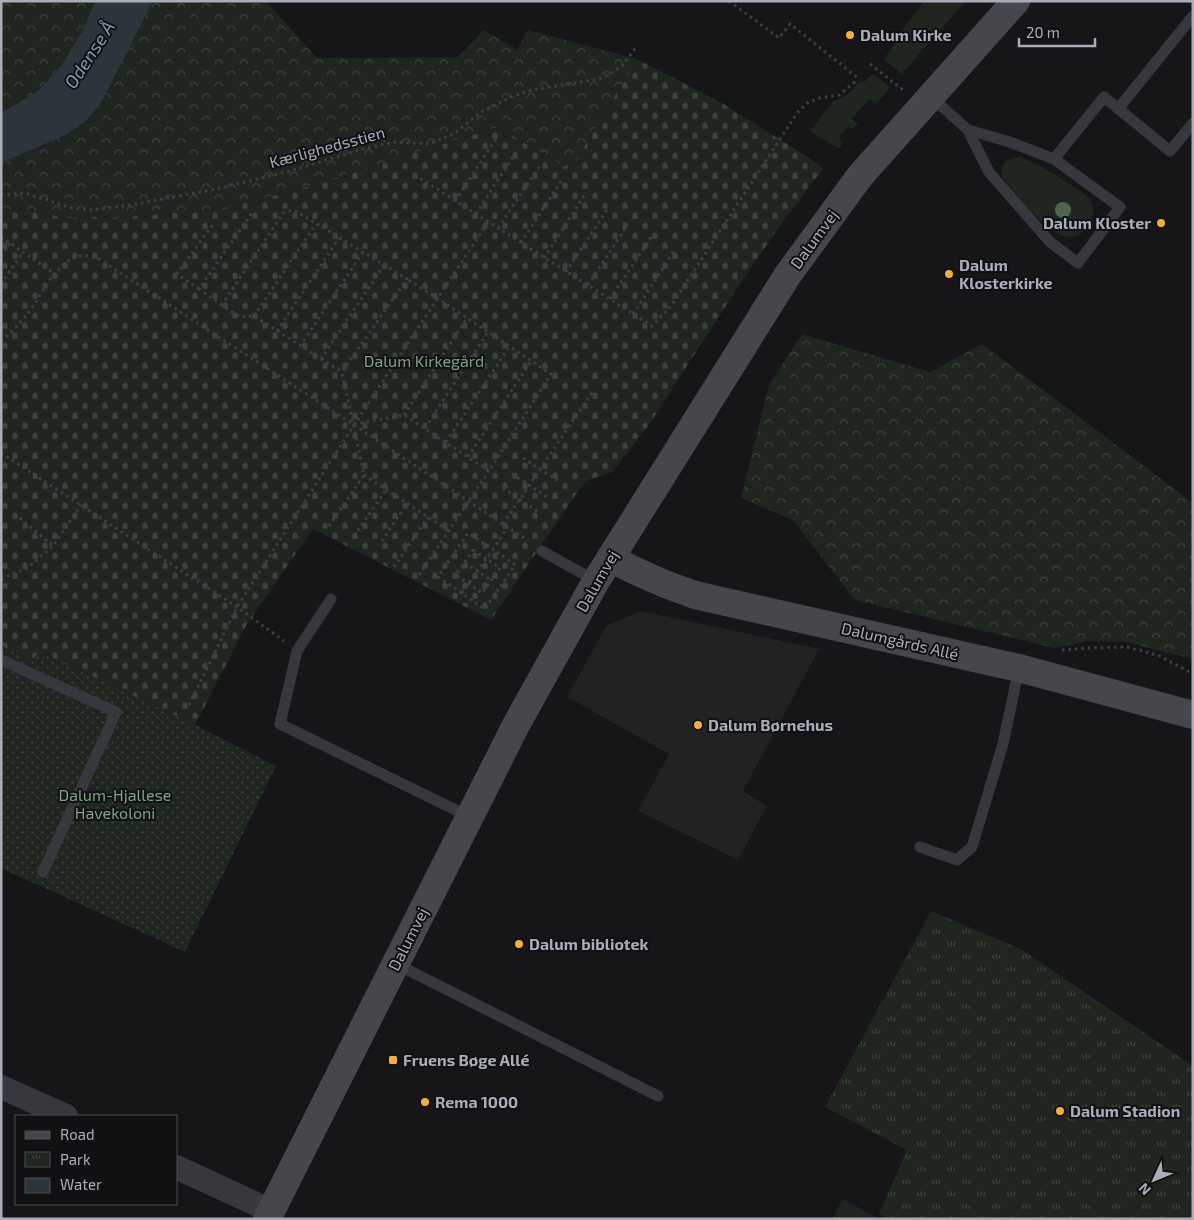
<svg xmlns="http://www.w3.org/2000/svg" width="1194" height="1220" viewBox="0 0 1194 1220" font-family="'Exo 2',sans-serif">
<defs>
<pattern id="forest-crowns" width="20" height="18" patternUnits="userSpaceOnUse" patternTransform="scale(1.25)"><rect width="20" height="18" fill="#1e261f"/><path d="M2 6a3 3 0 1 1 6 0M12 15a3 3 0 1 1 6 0" fill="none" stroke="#3c433d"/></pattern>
<pattern id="cemetery-stones" width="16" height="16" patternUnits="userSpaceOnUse" patternTransform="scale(1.25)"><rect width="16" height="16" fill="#1e261f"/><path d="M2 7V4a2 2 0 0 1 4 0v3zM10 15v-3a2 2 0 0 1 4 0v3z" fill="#3c433d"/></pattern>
<pattern id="park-tufts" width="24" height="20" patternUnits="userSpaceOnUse" patternTransform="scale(1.25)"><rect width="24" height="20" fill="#1e261f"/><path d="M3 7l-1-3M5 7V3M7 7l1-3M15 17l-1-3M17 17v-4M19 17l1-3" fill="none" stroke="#3c433d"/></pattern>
<pattern id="garden-dots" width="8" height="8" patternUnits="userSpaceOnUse" patternTransform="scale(1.25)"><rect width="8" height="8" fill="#1e261f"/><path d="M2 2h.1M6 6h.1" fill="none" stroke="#3c433d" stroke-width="1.8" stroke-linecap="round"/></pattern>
</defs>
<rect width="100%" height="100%" fill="#161618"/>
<path fill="#222225" d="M641 611 819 649 743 791 767 806 738 860 638 811 669 754 567 697 606 626Z"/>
<path fill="#1e261f" d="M924 1H966L925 47 902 74 884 59 903 33 902 31Z
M873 74 890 87 889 89 876 104 869 99 852 119 858 124 852 129 848 126 839 138 843 143 839 148 824 140 810 131 833 101C845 99 852 90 860 81L864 82Z
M1020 157C1041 165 1059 176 1077 189 1082 192 1089 196 1091 201 1098 214 1088 232 1076 236 1070 238 1063 236 1057 233 1036 220 1019 197 1003 178 999 163 1006 158 1020 157Z
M843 1199 879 1219H832Z"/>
<path fill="url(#forest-crowns)" d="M1 1H95L84 28 61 66 38 91 1 113Z
M153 1H266L317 58 458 57 484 30 517 50 528 30 637 59 578 157 569 161 565 167 498 127 294 191 219 209 112 218H67L26 209 1 210V163L66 135 86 121 101 103Z
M802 334 930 372 982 344 1193 503V659L1126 642 1088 641 1054 648 855 600 793 520 741 498 769 385Z"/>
<path fill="url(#cemetery-stones)" d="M637 59 722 103 817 163 823 169 774 234 734 293 649 425 612 472 585 481 491 620 313 529 247 624 195 725 40 652 32 660 1 646V210L25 209 66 218H112L219 209 294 191 498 127 565 167 569 161 578 157Z"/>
<path fill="url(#park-tufts)" d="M931 911 1021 949 1193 1066V1219H886L879 1214 907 1150 825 1107Z"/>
<path fill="url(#garden-dots)" d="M1 646 32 660 40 652 195 725 276 766 185 952 1 868Z"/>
<path fill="#2c353c" d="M95 1H153L101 103 86 121 66 135 1 163V113L38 91 61 66 84 28Z"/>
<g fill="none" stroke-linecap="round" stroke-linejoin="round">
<path stroke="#3d3f44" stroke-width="3" stroke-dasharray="2.5 4" stroke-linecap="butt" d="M729 1 779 38 790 24 858 78
M870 64 903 90
M415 175 652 326 671 306 684 286 797 113 807 103 820 98 839 95 855 82
M1 195 24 193 72 208 89 210 125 206 221 188 290 171 363 149 395 142 429 144 455 133 481 112 513 96 532 90 599 79 610 74 622 66 637 46
M455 201 496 139
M476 214 516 152
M498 228 539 167
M1 237 55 274
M521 243 561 181
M1 256 10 243
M544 258 584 196
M566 272 608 208
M1 284 23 252
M588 285 628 224
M199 289 177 274 213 224
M610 299 652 236
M222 305 199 289 252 213
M633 314 674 251
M254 316 316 224
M277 331 339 238
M1 341C11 333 20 323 28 313 42 295 54 265 76 257 84 254 91 256 99 259L354 425 527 540
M300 346 363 252
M321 359 384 265
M404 415 467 318
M354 424 404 415 489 471 551 374 437 298 407 279
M425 428 488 332
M446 442 509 347
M1 453 237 607 284 641
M468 457 531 361
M523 458 558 481
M512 474 547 497
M364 475 449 531
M503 488 538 512
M20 518 53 546
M503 524 593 391
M329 526 364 475 342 372 407 279 294 210 283 213 222 305 240 317 254 316 342 372
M354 536 386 490
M382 541 407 503
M473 550 500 568 482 593 456 575Z
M465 563 491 580
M394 567 428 517
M419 575 489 471
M1 579 27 568 53 546 81 505
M462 593 493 549 468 533 438 577 485 609 515 565 493 549 508 527
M1062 650 1088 648 1127 647 1160 656 1193 674
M189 705 237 607 354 425 488 222"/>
<path stroke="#37383d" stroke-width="11" d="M930 96 968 130 989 172 1050 242 1078 263 1120 207 1054 159 1010 142 968 130
M1118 109 1193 16
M1054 159 1104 97 1170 151 1193 123
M542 551 596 581
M331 599 297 651 280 724 470 817
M1 660 116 712 43 872
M920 847 957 860 972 847 1003 744 1019 668
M396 964 658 1096"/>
<path stroke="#37383d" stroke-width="24" d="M1 1087 66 1116
M176 1167 271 1211"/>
<path stroke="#45474d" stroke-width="28" d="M610 558C638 573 665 585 695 595L1019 668 1193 715
M267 1219 516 725 596 581 623 538 787 276 860 176 1016 1"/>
</g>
<circle fill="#506452" cx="1063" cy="210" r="8"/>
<g fill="#f2b134" stroke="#111113" stroke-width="2">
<circle cx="850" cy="35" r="5"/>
<circle cx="1161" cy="223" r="5"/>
<circle cx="949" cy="274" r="5"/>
<circle cx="698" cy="725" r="5"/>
<circle cx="519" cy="944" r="5"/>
<rect x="388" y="1055" width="10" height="10" rx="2.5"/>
<circle cx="425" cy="1102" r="5"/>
<circle cx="1060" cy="1111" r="5"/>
</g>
<g text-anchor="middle" stroke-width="4" stroke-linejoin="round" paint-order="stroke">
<g font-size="16" font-weight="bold" fill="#a8adb8" stroke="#111113" text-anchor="start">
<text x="860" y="41">Dalum Kirke</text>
<text x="1151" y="229" text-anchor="end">Dalum Kloster</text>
<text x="959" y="271">Dalum<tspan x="959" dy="18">Klosterkirke</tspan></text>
<text x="708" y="731">Dalum Børnehus</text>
<text x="529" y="950">Dalum bibliotek</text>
<text x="403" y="1066">Fruens Bøge Allé</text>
<text x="435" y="1108">Rema 1000</text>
<text x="1070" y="1117">Dalum Stadion</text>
</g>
<g font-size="16" fill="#a8adb8" stroke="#111113">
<text transform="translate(327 147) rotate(-15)" y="6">Kærlighedsstien</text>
<text transform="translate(814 239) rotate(-54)" y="6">Dalumvej</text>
<text transform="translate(597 581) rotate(-60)" y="6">Dalumvej</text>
<text transform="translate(900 641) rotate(13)" y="6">Dalumgårds Allé</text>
<text transform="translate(408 939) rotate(-63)" y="6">Dalumvej</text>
</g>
<g font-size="16" fill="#7fa381" stroke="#111113">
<text x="424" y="367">Dalum Kirkegård</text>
<text x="115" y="801">Dalum-Hjallese<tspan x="115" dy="18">Havekoloni</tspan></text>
</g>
<g font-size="18" font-style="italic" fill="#7f9bb3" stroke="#111113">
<text transform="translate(90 55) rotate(-57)" y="6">Odense Å</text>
</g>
</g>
<rect width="1194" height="1220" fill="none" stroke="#a8adb8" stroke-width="5"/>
<rect x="15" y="1115" width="162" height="90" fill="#111113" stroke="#4d4f55"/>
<rect x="25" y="1131" width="25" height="8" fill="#45474d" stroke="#4d4f55"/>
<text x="60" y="1140" font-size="15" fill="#a8adb8">Road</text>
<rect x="25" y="1152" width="25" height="15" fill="url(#park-tufts)" stroke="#4d4f55"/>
<text x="60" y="1165" font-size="15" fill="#a8adb8">Park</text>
<rect x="25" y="1178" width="25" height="15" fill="#2c353c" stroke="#4d4f55"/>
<text x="60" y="1190" font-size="15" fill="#a8adb8">Water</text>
<g transform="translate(1154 1180) rotate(226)" stroke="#111113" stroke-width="4" paint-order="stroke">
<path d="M0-4L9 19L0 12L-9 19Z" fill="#a8adb8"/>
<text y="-8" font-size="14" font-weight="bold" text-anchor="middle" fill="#a8adb8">N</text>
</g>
<path d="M1019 38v8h76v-8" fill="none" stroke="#a8adb8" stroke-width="2.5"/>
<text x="1026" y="38" font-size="15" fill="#a8adb8" stroke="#111113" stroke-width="4" paint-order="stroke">20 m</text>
</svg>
